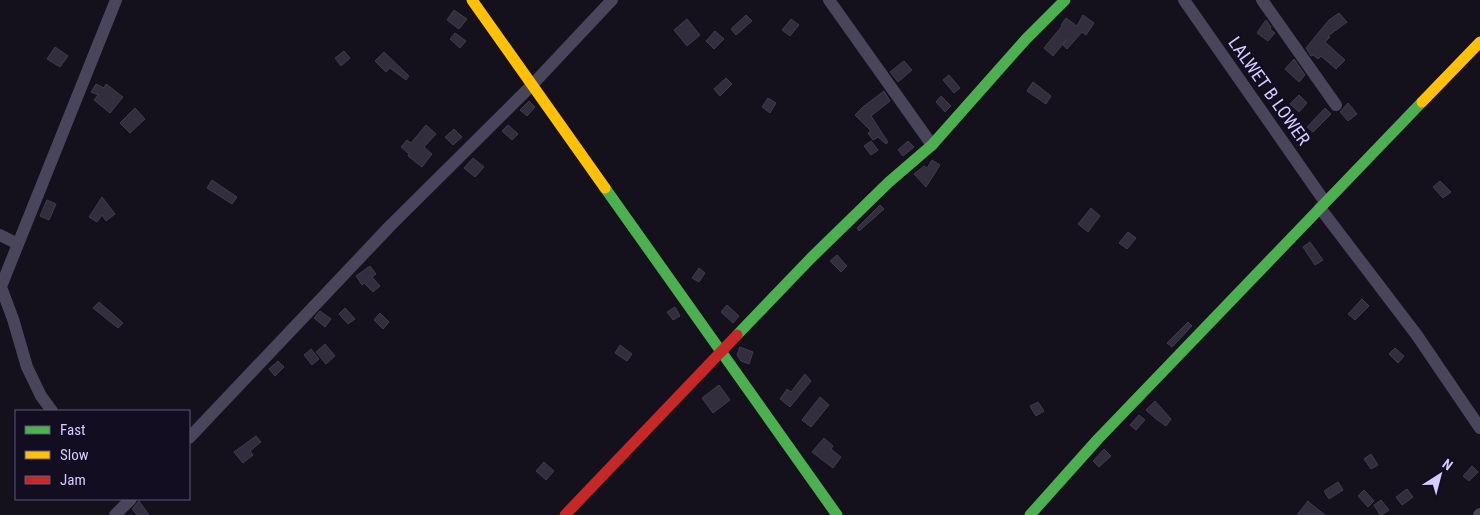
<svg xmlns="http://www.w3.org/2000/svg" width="1480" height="515" viewBox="0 0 1480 515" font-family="'Roboto Condensed',sans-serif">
<rect width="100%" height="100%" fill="#14111c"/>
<path fill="#322e3e" stroke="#413b4f" d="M454 10 467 19 459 29 447 20Z
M1339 13 1347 22 1328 36 1330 37 1325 42 1345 60 1336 69 1321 56 1318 59 1313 55 1311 56 1306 48 1329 20Z
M746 15 752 21 736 35 731 29Z
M1083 15 1094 23 1086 35 1082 32 1067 49 1063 45 1067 39 1053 56 1044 48 1062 26 1061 25 1066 18 1077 26Z
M687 19 700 35 687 46 674 30Z
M791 19 799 25 790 36 782 30Z
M1266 20 1271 27 1270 29 1275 33 1268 41 1257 33Z
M715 31 724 39 714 49 706 41Z
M455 33 466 41 460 48 450 39Z
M55 47 68 56 60 67 47 59Z
M344 51 350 58 341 66 335 58Z
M384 52 409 76 406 80 390 68 386 72 375 61Z
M1294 59 1305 75 1299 82 1285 69Z
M904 61 912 70 898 82 890 72Z
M949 75 960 88 954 93 943 80Z
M726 78 732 84 720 96 714 89Z
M1033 82 1051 96 1046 104 1027 91Z
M96 84 104 88 106 84 123 97 110 113 94 100 98 95 91 92Z
M884 91 890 101 871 116 888 142 886 144 878 137 873 140 868 133 871 131 855 115 864 106Z
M1299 95 1307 103 1299 112 1290 104Z
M941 96 951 106 945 112 936 102Z
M768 98 776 103 770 113 762 107Z
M529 101 535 107 527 116 520 110Z
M1348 103 1357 114 1348 121 1340 112Z
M135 108 145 119 130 133 120 123Z
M1325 108 1331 114 1313 132 1307 127Z
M426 125 436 134 424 147 432 154 422 167 408 156 409 154 401 147 407 140 411 143Z
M508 125 518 134 512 140 502 131Z
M454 129 462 137 453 145 445 137Z
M871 141 878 150 871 155 864 146Z
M908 141 914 147 903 156 898 150Z
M473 158 484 167 475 177 464 168Z
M932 160 940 165 926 187 914 174 924 166 927 168Z
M212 180 237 197 232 204 207 188Z
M1440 181 1451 192 1443 198 1433 187Z
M102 197 115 214 106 221 102 215 97 222 89 217Z
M47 200 56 204 49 220 40 216Z
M880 205 884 209 859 231 857 228Z
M1091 208 1100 216 1088 232 1078 224Z
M1128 232 1136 238 1127 249 1119 243Z
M1310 242 1323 260 1315 265 1303 247Z
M837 255 847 266 841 272 830 261Z
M370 266 376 274 372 277 380 286 373 292 364 283 362 285 356 276Z
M699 268 705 273 699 282 692 278Z
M1362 299 1369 306 1355 320 1348 314Z
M99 302 123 323 118 328 93 308Z
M727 305 739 316 733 323 721 312Z
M675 307 680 316 673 320 667 312Z
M345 308 355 319 348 324 339 314Z
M320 311 331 319 325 327 314 318Z
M380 313 389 322 383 329 374 320Z
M1188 322 1192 326 1172 347 1167 343Z
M325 344 335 356 326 364 316 352Z
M620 345 632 354 627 361 615 353Z
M740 347 753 352 749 364 741 361 737 355Z
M1395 348 1404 356 1398 363 1389 354Z
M311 349 319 359 312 365 304 355Z
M278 361 284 367 275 376 269 369Z
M805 374 811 381 790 407 780 399 787 389 791 392Z
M719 385 730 400 713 413 702 398Z
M820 397 829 405 811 427 802 420Z
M1155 401 1171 419 1166 426 1156 419 1146 410Z
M1038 402 1044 411 1036 416 1030 406Z
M1139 415 1145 420 1136 430 1130 425Z
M256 436 261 442 250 451 253 455 243 463 234 452Z
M824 438 833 446 831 449 841 457 833 468 812 452Z
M1104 449 1111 456 1099 467 1093 461Z
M1371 454 1378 465 1371 469 1364 459Z
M544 462 554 471 546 480 536 471Z
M1472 466 1478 472 1469 481 1463 476Z
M1338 482 1343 490 1329 499 1324 491Z
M1407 489 1413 497 1402 505 1396 497Z
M1364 490 1374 501 1368 507 1358 496Z
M1381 500 1389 510 1382 515H1380L1374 505Z
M139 501 149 515H137L132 509Z
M1308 501 1311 504 1325 515H1297Z"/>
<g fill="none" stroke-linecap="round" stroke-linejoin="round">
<path stroke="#49465c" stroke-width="12" d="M829 0 932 145
M1184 0 1325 202
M1262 0 1336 105
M1320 208 1416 334 1480 428
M0 235 18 244
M1 287 13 319 27 367 41 396 52 411
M0 289 116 0
M189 438 390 226 532 85 612 0
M115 515 131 499
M1479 515 1480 514"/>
<path stroke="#4caf50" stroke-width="11" d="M605 188 837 515
M737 335 811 258 889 182 932 145 1026 39 1065 0
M1030 515 1098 439 1422 102"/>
<path stroke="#ffc107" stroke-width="11" d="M472 0 605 188
M1422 102 1480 42"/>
<path stroke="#c62828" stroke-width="11" d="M565 515 737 335"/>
</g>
<g text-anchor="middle" stroke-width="4.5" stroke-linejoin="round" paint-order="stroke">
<g font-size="18" fill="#d7ccfe" stroke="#120d20">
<text transform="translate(1269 91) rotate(55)" y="6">LALWET B LOWER</text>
</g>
</g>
<rect x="15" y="410" width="175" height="90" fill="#120d20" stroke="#615979"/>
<rect x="25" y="426" width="25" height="8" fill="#4caf50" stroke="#615979"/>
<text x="60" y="435" font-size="15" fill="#d7ccfe">Fast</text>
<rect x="25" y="451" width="25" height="8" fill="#ffc107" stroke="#615979"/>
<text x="60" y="460" font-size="15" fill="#d7ccfe">Slow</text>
<rect x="25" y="476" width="25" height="8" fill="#c62828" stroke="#615979"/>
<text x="60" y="485" font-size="15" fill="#d7ccfe">Jam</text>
<g transform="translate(1440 475) rotate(36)" stroke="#120d20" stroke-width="4" paint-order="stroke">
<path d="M0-4L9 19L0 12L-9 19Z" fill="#d7ccfe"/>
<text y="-8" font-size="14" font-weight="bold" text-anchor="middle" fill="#d7ccfe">N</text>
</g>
</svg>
